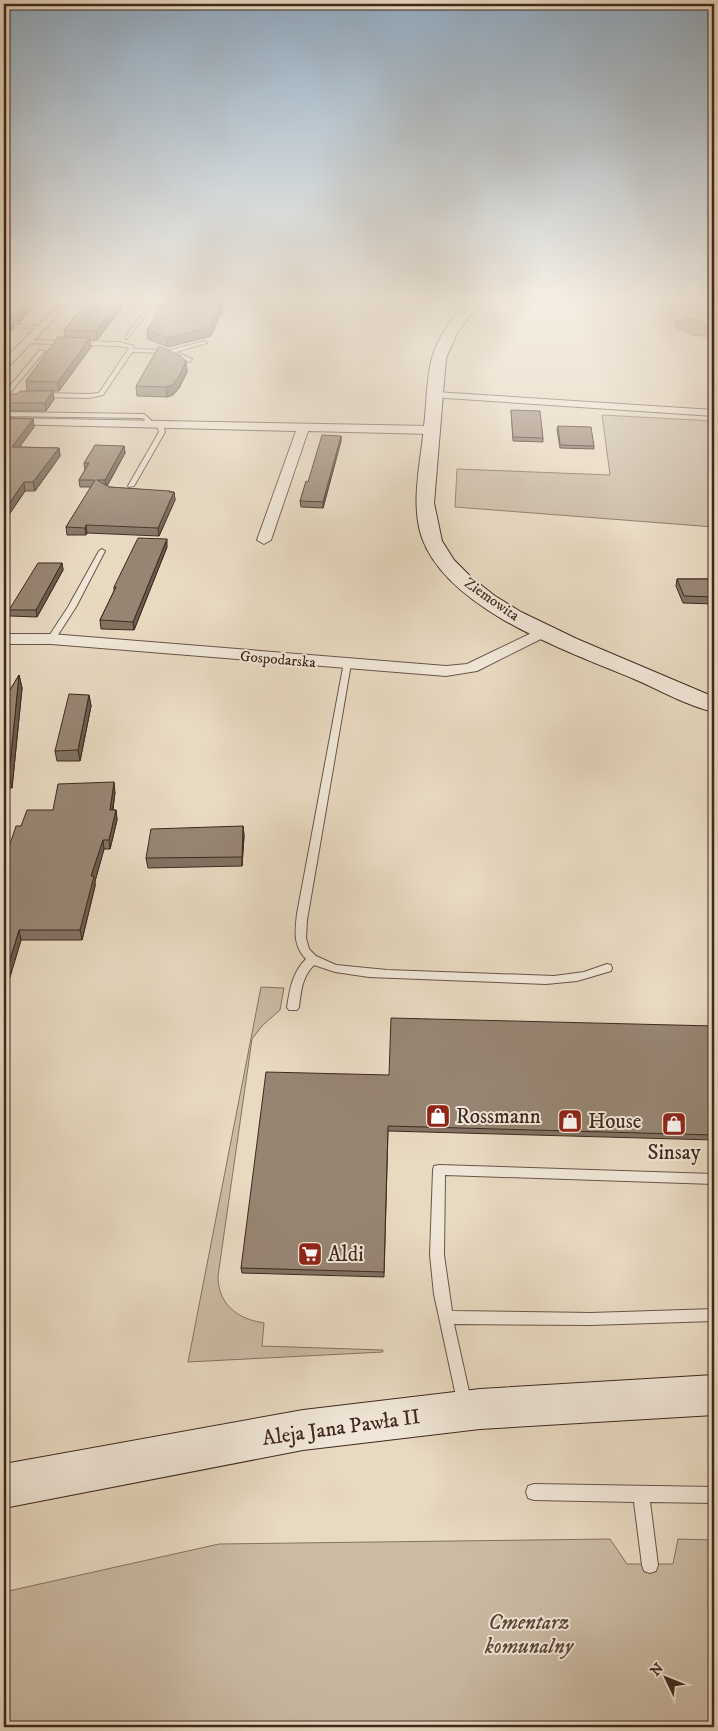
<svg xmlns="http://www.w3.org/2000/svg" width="718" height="1731" viewBox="0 0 718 1731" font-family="'IM FELL DW Pica',serif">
<rect width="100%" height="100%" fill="#e8d9c1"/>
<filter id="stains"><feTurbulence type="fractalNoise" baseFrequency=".004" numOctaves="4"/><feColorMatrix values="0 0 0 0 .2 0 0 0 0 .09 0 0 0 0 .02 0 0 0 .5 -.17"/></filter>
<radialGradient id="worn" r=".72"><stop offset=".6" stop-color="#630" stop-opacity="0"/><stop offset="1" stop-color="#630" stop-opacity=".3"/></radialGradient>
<path fill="#cbbba5" stroke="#857262" d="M602 415 714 421V527L455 507 457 469 610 475Z
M261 987 284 988 280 1010 262 1026 252 1039 218 1276C218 1305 238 1319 264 1323L262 1346 383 1350V1352L188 1362Z
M610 1539 627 1564H673L678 1539 714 1540V1727H4V1592L219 1544Z"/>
<path fill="#af9d8a" stroke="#826f5f" d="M687 319 696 320 714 327V337L692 335 675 327V322Z"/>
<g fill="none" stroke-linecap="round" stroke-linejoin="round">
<defs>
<path id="lane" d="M65 304 174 306 176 307 174 308H151L127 339 125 338 146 308 63 306Z
M4 325 42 326 44 327 42 328 4 327Z
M26 340 119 342 134 346 133 349 171 350 204 341 207 343 176 352 192 359 190 362 170 353 132 352 103 395 89 398 40 397 37 395 40 393 89 394 99 393 129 348 119 346 24 343Z
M40 350 45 351 8 395H4V393Z
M4 412 144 414 151 420 145 427 142 425 145 420 142 418 4 416Z
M160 423 163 425 165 432 134 486 129 487 128 486 159 432 157 425Z
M102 549 105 551 76 607 54 641H48L47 639 68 607 99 551Z
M344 662H347L351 664 307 920 306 938 309 949 316 956 336 965 387 970 554 976 584 972 607 964 611 965 612 968 611 971 577 981 546 984 369 977 335 972 314 965C302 977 301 991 299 1007L297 1010H289L287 1007C290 989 292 973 306 959 293 946 295 931 297 914Z
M439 1165 714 1174V1184L445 1175 444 1255 452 1311 591 1313 714 1309V1321L591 1325 454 1324 472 1405 469 1410 464 1412 459 1410 434 1294 430 1255 433 1170 434 1166Z
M534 1484 714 1487V1503L650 1502 658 1565 656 1571 650 1573 644 1571 642 1565 634 1502 534 1500 528 1498 526 1492 528 1486Z"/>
<path id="street" d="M63 301H72L8 367 4 368V359Z
M435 392 714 410V416L431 397 429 395 431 393Z
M4 418 431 426 437 430 431 434 308 431 271 540 264 544 257 540 296 431 4 424Z
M544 627 549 629 552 632 549 635 477 671 446 676 51 644H4V634H51L446 666 467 664Z"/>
<path id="secondary" d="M468 301H481L457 333 446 358 434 503 442 541 454 560 472 578 495 596 521 612 577 639 714 697V712C687 706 660 690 634 679 569 652 448 610 422 538 410 503 421 462 424 426 427 404 426 379 432 358 438 336 453 317 468 301Z
M714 1375V1415L480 1429 303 1450 4 1508V1464L303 1410 480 1389Z"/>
</defs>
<use href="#lane" stroke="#695548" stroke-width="2"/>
<use href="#street" stroke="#695548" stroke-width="2"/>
<use href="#secondary" stroke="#3f291f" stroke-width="2"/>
<use href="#lane" fill="#f0e6d7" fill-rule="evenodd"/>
<use href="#street" fill="#f0e6d7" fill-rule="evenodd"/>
<use href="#secondary" fill="#f0e6d7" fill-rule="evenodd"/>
</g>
<path fill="#827263" stroke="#3f291f" d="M4 301H38L19 324H13L14 329 12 331H5L4 333Z
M88 301H127L126 303H120L121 309 97 340H90L91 347 59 391H27L26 381 65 337 64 330Z
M169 301H225V305H222V311L211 336 168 347 148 339 147 330Z
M186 362 187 372 179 388 173 395 167 397 137 396 136 386Z
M4 394 54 399 46 411H4Z
M511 410 543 438V442L513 441Z
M4 418 33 419 34 427 19 447 59 448 60 456 35 491H25L4 522Z
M558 426 594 446V449L560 448 557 429Z
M341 436V441L323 508 301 507 300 501Z
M124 446 125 453 107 486 109 487 174 492 175 500 159 536 87 533 86 535H67L66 527 91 487H80L79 480 85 470 84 463Z
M167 547 134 630 101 629 100 620 114 591V587Z
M62 563 63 570 37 617 10 616 9 610Z
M677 579H714V604L683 603 676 586Z
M19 675 22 688 12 788 4 789V700Z
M89 695 91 706 80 761H57L55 751Z
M115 792 113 810H116L117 820 110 849H104L95 881V886L82 940H21L9 980H4V859H5L21 826 53 810Z
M243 826 244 836 242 866 148 868 146 858Z
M714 1026V1140L388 1131 384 1277 242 1273 241 1268 389 1075Z"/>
<path fill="#6a5d50" stroke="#3f291f" d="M31 301H38L19 324 17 316Z
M120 301 121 309 97 340 96 331Z
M221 302 222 311 211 336 168 347 167 338Z
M13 322 14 329 12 331 11 324Z
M90 338 91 347 59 391 58 382Z
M186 362 187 372 179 388 173 395 167 397 166 387Z
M53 391 54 399 46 411 45 403Z
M33 419 34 427 14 455 12 447Z
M341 436V441L323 508V502Z
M124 446 125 453 106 488 105 480Z
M59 448 60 456 35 491 33 482Z
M24 482 25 491 4 522V511Z
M174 492 175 500 159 536 158 528Z
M86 525 87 533 86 535 85 528Z
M167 539V547L134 630 133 622Z
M62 563 63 570 37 617 36 610Z
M19 675 22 688 12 788 9 775Z
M89 695 91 706 80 761 78 750Z
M114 782 115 792 111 820 110 810Z
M116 810 117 820 110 849 109 840Z
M243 826 244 836 242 866V857Z
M103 840 104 849 95 881V886L82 940 80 930 91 876Z
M19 930 21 940 9 980 7 970Z"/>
<path fill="#978573" stroke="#3f291f" d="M4 301H31L17 316 4 317Z
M88 301H120L96 331 64 330Z
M165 301 221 302 210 327 167 338 147 330Z
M4 321 13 322 11 324H4Z
M58 337 90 338 58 382 26 381Z
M159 346 181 356 186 362 178 378 172 385 166 387 136 386Z
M20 391H53L45 403H4V394H17Z
M511 410 540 411 543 438 513 437Z
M4 418 33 419 12 447 59 448 33 482H24L4 511Z
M558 426 591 427 594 446 560 445Z
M322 435 341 436 323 502 300 501 306 481 308 482Z
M95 445 124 446 105 480H97L109 487 170 491 169 492H174L158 528 86 525 85 528 66 527 95 480H79L89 463H84Z
M138 538 167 539 133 622 100 620 116 587H114Z
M38 563H62L36 610H9Z
M677 579H714V597L684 596Z
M19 675 9 775 4 776V700Z
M69 694 89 695 78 750 55 751Z
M114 782 110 810H116L109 840H103L91 876H94L80 930H19L7 970H4V859H5L16 826H21L27 810H53L58 784Z
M243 826 242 857 146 858 151 829Z
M391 1018 714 1026V1135L388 1126 384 1272 241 1268 266 1072 389 1075Z"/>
<linearGradient id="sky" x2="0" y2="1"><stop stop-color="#91abc2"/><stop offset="0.55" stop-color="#f5eee3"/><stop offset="1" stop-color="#f5eee3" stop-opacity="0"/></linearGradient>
<rect width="718" height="544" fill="url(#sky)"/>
<defs>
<symbol id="shop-square" viewBox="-11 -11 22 22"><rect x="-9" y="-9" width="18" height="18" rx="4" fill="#8f2418" stroke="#f0e6d7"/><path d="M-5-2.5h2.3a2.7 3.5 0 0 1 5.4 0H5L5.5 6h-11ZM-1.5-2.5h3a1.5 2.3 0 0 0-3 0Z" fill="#fff"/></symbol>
<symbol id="supermarket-square" viewBox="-11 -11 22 22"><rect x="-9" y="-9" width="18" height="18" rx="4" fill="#8f2418" stroke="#f0e6d7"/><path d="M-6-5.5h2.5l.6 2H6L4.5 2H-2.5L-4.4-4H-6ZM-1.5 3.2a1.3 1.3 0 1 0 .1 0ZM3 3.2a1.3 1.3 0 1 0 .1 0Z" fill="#fff"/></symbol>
</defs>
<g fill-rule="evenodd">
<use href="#shop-square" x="424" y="1102" width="28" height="28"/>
<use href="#shop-square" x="556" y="1107" width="28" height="28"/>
<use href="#shop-square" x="660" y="1110" width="28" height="28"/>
<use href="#supermarket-square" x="296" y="1240" width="28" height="28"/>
</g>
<g text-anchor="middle" stroke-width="4" stroke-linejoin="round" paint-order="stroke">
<g font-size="15" fill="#3f291f" stroke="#f0e6d7">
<text transform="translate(492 599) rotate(35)" y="5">Ziemowita</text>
<text transform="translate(278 659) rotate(5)" y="5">Gospodarska</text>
</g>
<g font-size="21" fill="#3f291f" stroke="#f0e6d7" text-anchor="start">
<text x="456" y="1123">Rossmann</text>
<text x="588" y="1128">House</text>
<text x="674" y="1159" text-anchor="middle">Sinsay</text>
<text x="328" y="1261">Aldi</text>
</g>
<g font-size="21" fill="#3f291f" stroke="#f0e6d7">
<text transform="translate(341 1427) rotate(-8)" y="7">Aleja Jana Pawła II</text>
</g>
<g font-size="21" font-style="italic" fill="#5b463a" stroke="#f0e6d7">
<text x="529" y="1629">Cmentarz<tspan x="529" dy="24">komunalny</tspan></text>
</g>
</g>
<rect width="718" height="1731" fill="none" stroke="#e8d9c1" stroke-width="20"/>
<rect x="5" y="5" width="708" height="1721" fill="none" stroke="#3f291f" stroke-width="2.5"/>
<rect x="10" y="10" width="698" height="1711" fill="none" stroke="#3f291f"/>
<g transform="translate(666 1678) rotate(313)" stroke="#f0e6d7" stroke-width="4" paint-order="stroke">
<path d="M0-4L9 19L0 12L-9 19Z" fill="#3f291f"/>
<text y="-8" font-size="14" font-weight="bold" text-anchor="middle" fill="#3f291f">N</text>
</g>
<rect width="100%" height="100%" filter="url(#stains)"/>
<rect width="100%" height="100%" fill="url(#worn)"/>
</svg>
